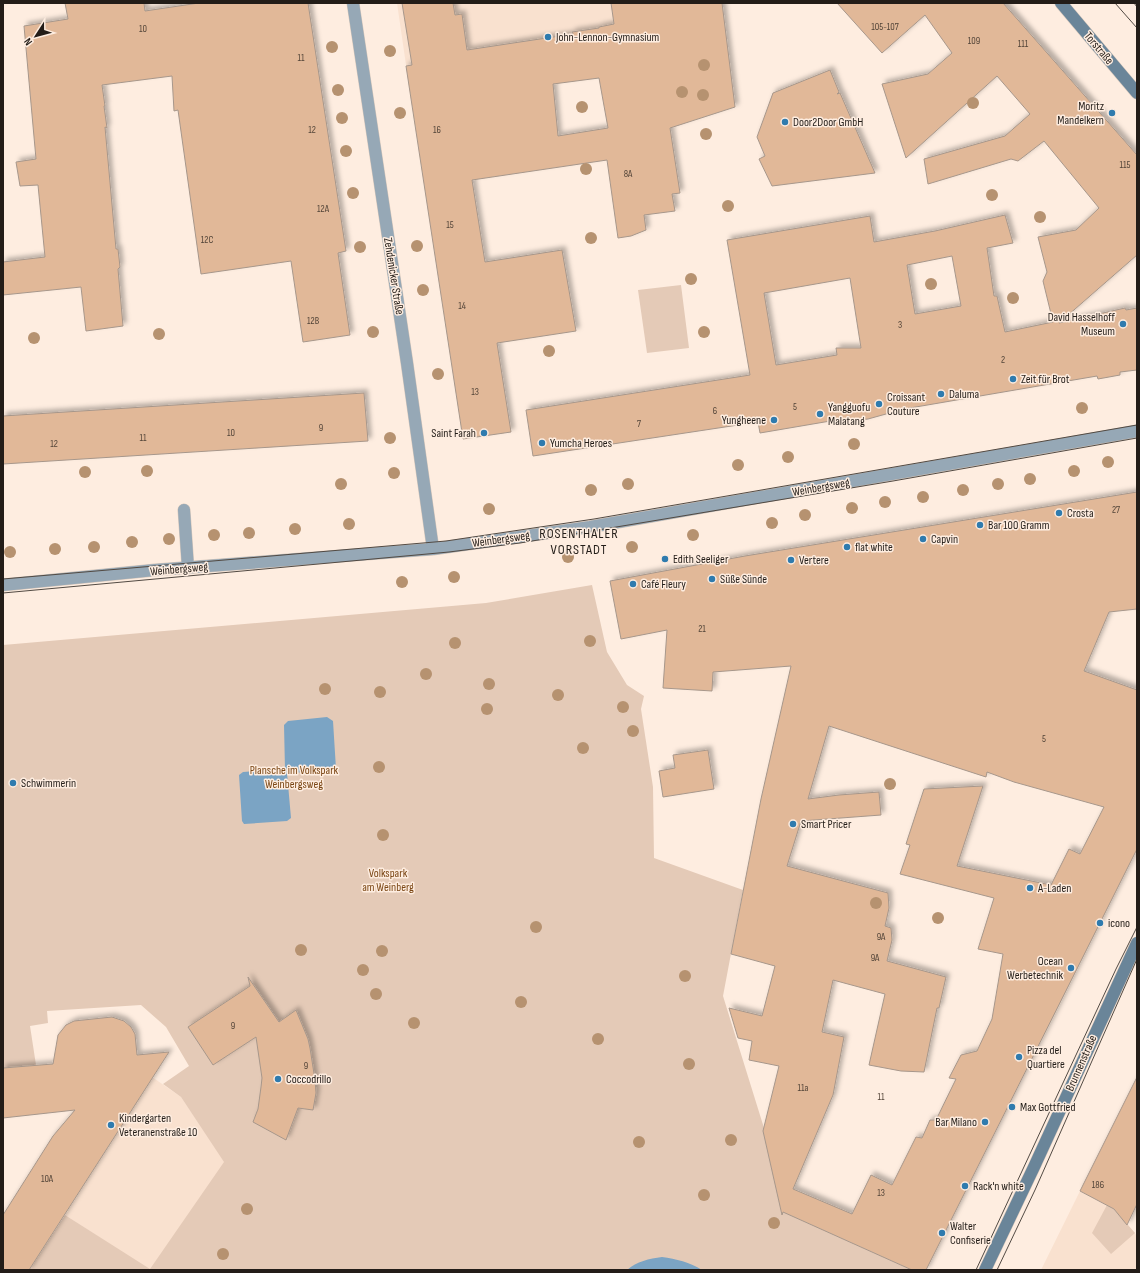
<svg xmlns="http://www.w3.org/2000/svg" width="1140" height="1273" viewBox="0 0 1140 1273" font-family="'Sofia Sans Condensed',sans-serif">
<defs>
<filter id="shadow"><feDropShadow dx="3.5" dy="-3.5" stdDeviation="2" flood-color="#0004"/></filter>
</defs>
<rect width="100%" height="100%" fill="#feede0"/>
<path fill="#f9e1cf" d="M397 3H689L698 62 412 106Z
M152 1077 181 1097 225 1162 150 1270 65 1215Z
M1080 1191 1114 1209 1137 1236V1270H1041Z"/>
<path fill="#e4cab7" d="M681 285 689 348 647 353 638 290Z
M592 585 607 652 627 685 644 696 641 709 653 787 654 858 743 890 723 996 764 1128 782 1211 912 1270H29L65 1215 150 1269 224 1162 181 1097 163 1084 189 1066 166 1027 141 1005 47 1011 48 1023 30 1026 36 1065 3 1068V645L486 603Z
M1107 1205 1114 1209 1135 1233 1111 1254 1092 1233Z"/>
<path fill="#7ba4c4" d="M327 717 333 721 336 769 333 771 287 773 291 818 287 821 244 824 242 821 239 775 243 772 285 769 284 725 288 721Z
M662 1257C676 1259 690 1262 702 1270H627C637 1261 649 1259 662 1257Z"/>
<path fill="#e1b898" stroke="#a7978b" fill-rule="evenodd" filter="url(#shadow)" d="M65 3H144L145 11 199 3H308L346 251 338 253 350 335 303 342 291 261 201 274 178 110 174 111 172 76 102 85 105 106H104L107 128 105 127 116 249H118L120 267 118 269 123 326 86 331 81 287 3 295V262L45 257 38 185 20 186 16 162 36 159 24 26 68 19Z
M402 3H453L455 15 462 14 467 50 573 34 572 32 599 28V27L614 24 611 3H722L735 107 670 128 680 193 672 194 675 211 644 215 646 230 631 236 618 238 607 160 472 180 485 262 562 250 576 331 497 343 511 432 463 439 406 66 412 65ZM599 78 608 128 558 136 553 84Z
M837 3H1003L1137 155V255L1059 323 1125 308 1126 310 1137 308V370L1120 372V375L1098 379 1097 376 904 409 868 419 851 421 848 418 760 433 758 422 533 456 526 410 750 375 727 240 870 216 874 242 935 231 1005 215 1013 243 987 248 994 296H997L1005 332 1053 322 1043 281 1047 272 1038 237 1076 230 1099 208 1044 141 1018 161 1011 159 928 184 924 159 1005 136 1030 114 997 76 906 158 882 84 928 74 952 53 925 15 882 53ZM952 256 961 306 915 314 907 265ZM850 278 861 348H836L837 355 776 365 764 293Z
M830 70 839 92 837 94 840 93 875 173 772 186 759 159 765 156 757 137 773 93Z
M364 393 368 441 3 464V416Z
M1137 492V609L1109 612 1084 671 1137 690V849L926 1270H912L783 1212 782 1215 763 1131 779 1066 749 1060 752 1041 738 1038 729 1008 762 1016 775 966 731 954 761 799 791 666 713 672 712 691 663 688 667 630 621 639 610 581 745 556ZM829 726 986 777 987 772 1014 782 1104 807 1080 854 1069 849 1051 885 957 866 983 786 924 789 906 844 910 845 900 874 994 898 978 949 1003 954 992 1019 977 1051 961 1055 949 1078 956 1079 936 1120H930L922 1138 916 1137 892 1185 871 1175 852 1214 793 1189 833 1095 844 1037 822 1032 833 980 885 994 869 1065 901 1071 924 1072 937 1008H939L946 977 887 961 892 940 891 928 885 926 889 908 888 893 787 866 801 821 881 815 879 792 839 795 808 799Z
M708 750 714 789 663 797 659 771 675 768 673 755Z
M248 977 279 1022 296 1010 308 1039 310 1048 315 1080 316 1093 313 1110 298 1108 286 1140 253 1122 258 1109 261 1087 262 1078 256 1037 213 1065 188 1027 250 986Z
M112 1017 124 1021 131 1027 135 1034 137 1055 169 1052 29 1270H3V1215L53 1136 75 1110 3 1118V1068L53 1064 58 1035 66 1025 74 1021Z
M1137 1077V1204L1127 1225 1114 1209 1080 1191Z"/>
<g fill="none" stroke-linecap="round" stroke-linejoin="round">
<defs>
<path id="service" d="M184 510 188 568"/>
<path id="minor" d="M353 3 407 363 433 549
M3 585 155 570 433 549 590 527 1137 431"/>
<path id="secondary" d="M1061 3 1137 93
M985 1270 1034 1167 1137 943"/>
</defs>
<use href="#service" stroke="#d7c8bc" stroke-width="13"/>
<use href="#minor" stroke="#d7c8bc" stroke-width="13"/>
<use href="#secondary" stroke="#d7c8bc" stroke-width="13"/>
<use href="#service" stroke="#96a8b6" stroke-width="12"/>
<use href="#minor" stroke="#96a8b6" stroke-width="12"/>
<use href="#secondary" stroke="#6a8599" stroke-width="12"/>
<path stroke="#524a43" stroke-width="1" d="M1115 3 1137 28
M1134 3 1137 7
M3 579 446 541 594 519 1137 425
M3 593 449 552 520 543 893 481 1137 438
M976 1270 1116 969 1137 927
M997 1270 1035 1190 1137 959"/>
</g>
<g fill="#b69270">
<circle cx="332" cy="47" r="6"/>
<circle cx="390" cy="51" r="6"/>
<circle cx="704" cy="65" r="6"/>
<circle cx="338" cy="90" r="6"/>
<circle cx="682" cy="92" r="6"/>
<circle cx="703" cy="95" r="6"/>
<circle cx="973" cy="103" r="6"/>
<circle cx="582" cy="107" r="6"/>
<circle cx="400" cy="113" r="6"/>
<circle cx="342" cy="118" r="6"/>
<circle cx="706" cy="134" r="6"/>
<circle cx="346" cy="151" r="6"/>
<circle cx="586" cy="169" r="6"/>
<circle cx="353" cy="193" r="6"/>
<circle cx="992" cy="195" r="6"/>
<circle cx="728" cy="206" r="6"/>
<circle cx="1040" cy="217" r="6"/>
<circle cx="591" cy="238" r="6"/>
<circle cx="417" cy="246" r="6"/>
<circle cx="360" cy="247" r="6"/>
<circle cx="691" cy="279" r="6"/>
<circle cx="931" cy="284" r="6"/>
<circle cx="423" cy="290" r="6"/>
<circle cx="1013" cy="298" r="6"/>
<circle cx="373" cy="332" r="6"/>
<circle cx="704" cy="332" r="6"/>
<circle cx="159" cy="334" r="6"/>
<circle cx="34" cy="338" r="6"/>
<circle cx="549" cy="351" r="6"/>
<circle cx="438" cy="374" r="6"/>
<circle cx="1082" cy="408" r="6"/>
<circle cx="390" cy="438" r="6"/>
<circle cx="854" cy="444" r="6"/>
<circle cx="788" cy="457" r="6"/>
<circle cx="1108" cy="462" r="6"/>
<circle cx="738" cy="465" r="6"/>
<circle cx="147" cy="471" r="6"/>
<circle cx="1074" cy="471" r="6"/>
<circle cx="85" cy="472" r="6"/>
<circle cx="394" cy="473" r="6"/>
<circle cx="1030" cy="479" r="6"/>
<circle cx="341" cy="484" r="6"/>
<circle cx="628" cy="484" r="6"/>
<circle cx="998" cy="484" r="6"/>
<circle cx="591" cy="490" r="6"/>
<circle cx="963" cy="490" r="6"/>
<circle cx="923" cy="497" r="6"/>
<circle cx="885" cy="502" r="6"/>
<circle cx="852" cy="508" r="6"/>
<circle cx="489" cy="509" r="6"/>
<circle cx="805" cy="515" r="6"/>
<circle cx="772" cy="523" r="6"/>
<circle cx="349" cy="524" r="6"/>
<circle cx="295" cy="529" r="6"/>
<circle cx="249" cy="533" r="6"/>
<circle cx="214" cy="535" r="6"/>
<circle cx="693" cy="535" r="6"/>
<circle cx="169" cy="539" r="6"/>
<circle cx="132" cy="542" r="6"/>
<circle cx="94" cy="547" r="6"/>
<circle cx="632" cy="547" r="6"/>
<circle cx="55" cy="549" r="6"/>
<circle cx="10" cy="552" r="6"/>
<circle cx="568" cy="557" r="6"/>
<circle cx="454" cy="577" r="6"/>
<circle cx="402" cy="582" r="6"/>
<circle cx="590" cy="641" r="6"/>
<circle cx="455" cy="643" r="6"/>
<circle cx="426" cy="674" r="6"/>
<circle cx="489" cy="684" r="6"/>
<circle cx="325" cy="689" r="6"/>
<circle cx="380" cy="692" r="6"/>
<circle cx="558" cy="695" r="6"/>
<circle cx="623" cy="707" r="6"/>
<circle cx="487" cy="709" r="6"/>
<circle cx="633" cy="731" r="6"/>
<circle cx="583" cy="748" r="6"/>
<circle cx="379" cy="767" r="6"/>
<circle cx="890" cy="784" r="6"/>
<circle cx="383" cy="835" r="6"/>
<circle cx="876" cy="903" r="6"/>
<circle cx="938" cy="918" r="6"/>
<circle cx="536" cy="927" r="6"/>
<circle cx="301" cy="950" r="6"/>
<circle cx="382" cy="951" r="6"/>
<circle cx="363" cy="970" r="6"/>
<circle cx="685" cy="976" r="6"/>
<circle cx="376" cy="994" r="6"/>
<circle cx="521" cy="1002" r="6"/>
<circle cx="414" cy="1023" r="6"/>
<circle cx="598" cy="1039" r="6"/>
<circle cx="689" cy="1064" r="6"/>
<circle cx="731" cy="1140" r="6"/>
<circle cx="639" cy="1142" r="6"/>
<circle cx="704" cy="1195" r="6"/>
<circle cx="247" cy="1209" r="6"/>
<circle cx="774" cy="1223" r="6"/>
<circle cx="223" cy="1254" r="6"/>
</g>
<g fill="#2f7bae" stroke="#feede0" stroke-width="1.5">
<circle cx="548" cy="37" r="4"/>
<circle cx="1112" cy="113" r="4"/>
<circle cx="785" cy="122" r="4"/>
<circle cx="1123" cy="324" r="4"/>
<circle cx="1013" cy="379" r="4"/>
<circle cx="941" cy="394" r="4"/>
<circle cx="879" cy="404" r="4"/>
<circle cx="820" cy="414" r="4"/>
<circle cx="774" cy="420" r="4"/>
<circle cx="484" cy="433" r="4"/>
<circle cx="542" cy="443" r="4"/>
<circle cx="1059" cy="513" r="4"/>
<circle cx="980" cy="525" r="4"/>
<circle cx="923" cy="539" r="4"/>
<circle cx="847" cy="547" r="4"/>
<circle cx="665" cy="559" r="4"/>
<circle cx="791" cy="560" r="4"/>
<circle cx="712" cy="579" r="4"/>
<circle cx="633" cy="584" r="4"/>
<circle cx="13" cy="783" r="4"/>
<circle cx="793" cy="824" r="4"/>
<circle cx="1030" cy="888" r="4"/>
<circle cx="1100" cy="923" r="4"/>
<circle cx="1071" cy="968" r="4"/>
<circle cx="1019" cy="1057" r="4"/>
<circle cx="278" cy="1079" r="4"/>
<circle cx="1012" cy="1107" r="4"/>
<circle cx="985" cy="1122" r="4"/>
<circle cx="111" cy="1125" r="4"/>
<circle cx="965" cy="1186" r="4"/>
<circle cx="942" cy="1233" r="4"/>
</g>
<g text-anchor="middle" stroke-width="3" stroke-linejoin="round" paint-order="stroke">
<g font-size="10" fill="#524438">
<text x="885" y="30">105-107</text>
<text x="143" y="32">10</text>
<text x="974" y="44">109</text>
<text x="1023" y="47">111</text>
<text x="301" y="61">11</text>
<text x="312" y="133">12</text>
<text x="437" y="133">16</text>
<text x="1125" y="168">115</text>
<text x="628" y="177">8A</text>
<text x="323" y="212">12A</text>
<text x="450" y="228">15</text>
<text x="207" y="243">12C</text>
<text x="462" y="309">14</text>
<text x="313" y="324">12B</text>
<text x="900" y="328">3</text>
<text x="1003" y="363">2</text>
<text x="475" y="395">13</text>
<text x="795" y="410">5</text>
<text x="715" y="414">6</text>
<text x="639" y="427">7</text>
<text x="321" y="431">9</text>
<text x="231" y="436">10</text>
<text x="143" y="441">11</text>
<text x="54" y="447">12</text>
<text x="1116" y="513">27</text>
<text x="702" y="632">21</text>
<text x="1044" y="742">5</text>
<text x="881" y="940">9A</text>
<text x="875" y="961">9A</text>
<text x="233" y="1029">9</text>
<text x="306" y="1069">9</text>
<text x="803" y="1091">11a</text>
<text x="881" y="1100">11</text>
<text x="47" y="1182">10A</text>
<text x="1098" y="1188">186</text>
<text x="881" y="1196">13</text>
</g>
<g font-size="12" fill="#231d18" stroke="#feede0" text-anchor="start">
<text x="556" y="41">John-Lennon-Gymnasium</text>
<text x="1104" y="110" text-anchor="end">Moritz<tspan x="1104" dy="14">Mandelkern</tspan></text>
<text x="793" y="126">Door2Door GmbH</text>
<text x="1115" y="321" text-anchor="end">David Hasselhoff<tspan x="1115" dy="14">Museum</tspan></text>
<text x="1021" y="383">Zeit für Brot</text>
<text x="949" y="398">Daluma</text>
<text x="887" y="401">Croissant<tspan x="887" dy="14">Couture</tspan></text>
<text x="828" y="411">Yangguofu<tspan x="828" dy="14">Malatang</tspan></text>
<text x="766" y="424" text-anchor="end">Yungheene</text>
<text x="476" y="437" text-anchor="end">Saint Farah</text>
<text x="550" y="447">Yumcha Heroes</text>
<text x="1067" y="517">Crosta</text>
<text x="988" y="529">Bar 100 Gramm</text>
<text x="931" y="543">Capvin</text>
<text x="855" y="551">flat white</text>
<text x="673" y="563">Edith Seeliger</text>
<text x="799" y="564">Vertere</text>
<text x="720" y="583">Süße Sünde</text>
<text x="641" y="588">Café Fleury</text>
<text x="21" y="787">Schwimmerin</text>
<text x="801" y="828">Smart Pricer</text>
<text x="1038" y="892">A-Laden</text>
<text x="1108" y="927">icono</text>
<text x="1063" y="965" text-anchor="end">Ocean<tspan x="1063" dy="14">Werbetechnik</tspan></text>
<text x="1027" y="1054">Pizza del<tspan x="1027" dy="14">Quartiere</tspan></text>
<text x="286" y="1083">Coccodrillo</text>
<text x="1020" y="1111">Max Gottfried</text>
<text x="119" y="1122">Kindergarten<tspan x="119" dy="14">Veteranenstraße 10</tspan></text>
<text x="977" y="1126" text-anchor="end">Bar Milano</text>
<text x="973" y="1190">Rack'n white</text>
<text x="950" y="1230">Walter<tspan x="950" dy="14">Confiserie</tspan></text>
</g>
<g font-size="12" fill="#231d18" stroke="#feede0">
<text transform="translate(1099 48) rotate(50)" y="4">Torstraße</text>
<text transform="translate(394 276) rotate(81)" y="4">Zehdenicker Straße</text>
<text transform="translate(821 487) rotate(-10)" y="4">Weinbergsweg</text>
<text transform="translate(501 539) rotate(-8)" y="4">Weinbergsweg</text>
<text transform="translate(179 569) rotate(-5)" y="4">Weinbergsweg</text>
<text transform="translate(1081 1063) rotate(-66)" y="4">Brunnenstraße</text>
</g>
<g font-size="12" fill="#7b4715" stroke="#feede0">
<text x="294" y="774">Plansche im Volkspark<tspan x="294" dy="14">Weinbergsweg</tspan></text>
<text x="388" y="877">Volkspark<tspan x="388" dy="14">am Weinberg</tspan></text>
</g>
<g font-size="14" letter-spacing="1" fill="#231d18" stroke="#feede0">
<text x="579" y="538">ROSENTHALER<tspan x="579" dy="16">VORSTADT</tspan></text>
</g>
</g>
<rect width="1140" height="1273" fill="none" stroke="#231d18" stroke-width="8"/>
<g transform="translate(36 36) rotate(234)" stroke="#feede0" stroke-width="3" paint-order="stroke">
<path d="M0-3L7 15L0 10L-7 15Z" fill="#231d18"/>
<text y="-6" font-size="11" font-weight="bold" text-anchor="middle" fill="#231d18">N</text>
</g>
</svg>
